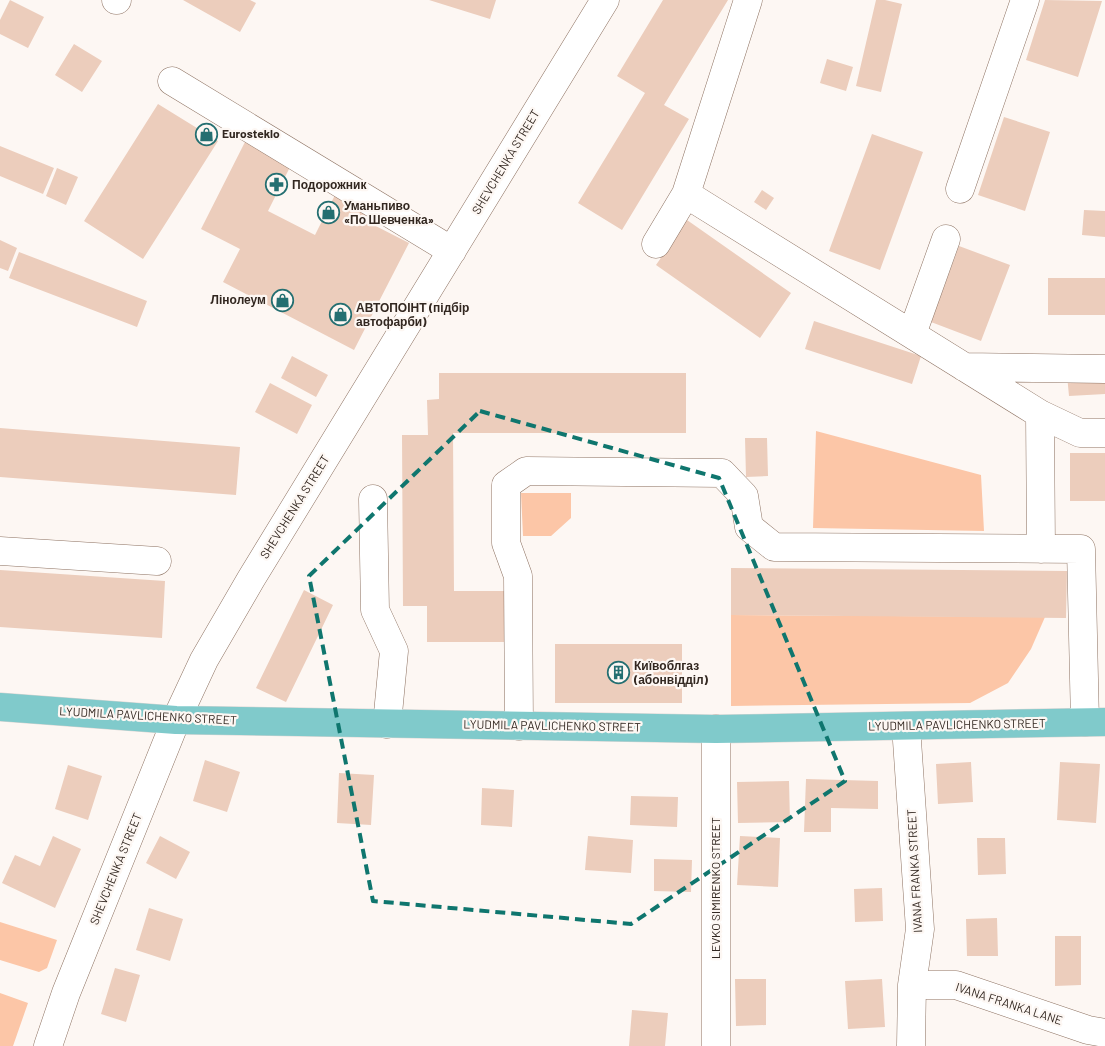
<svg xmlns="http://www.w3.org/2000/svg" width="1105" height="1046" viewBox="0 0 1105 1046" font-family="Barlow,sans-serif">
<rect width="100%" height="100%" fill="#fdf7f3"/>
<path fill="#fcc6a7" d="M816 431 981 475 984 531 813 528Z
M521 493H571V518L551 536H523Z
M731 615 1045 617 1031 649 1008 683 970 703 731 706Z
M0 922 57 940 47 968 39 972 0 960Z
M0 993 28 1003 13 1046H0Z"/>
<path fill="#eccdbc" d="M10 0 44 17 28 48 0 34V20Z
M183 0H250L256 3 240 32Z
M429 0H496L490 19Z
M663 0H728L664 105 689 119 622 230 578 203 645 93 617 76Z
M876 0H885L902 4 881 92 856 86Z
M1045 0 1102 1 1078 77 1026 60Z
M74 44 102 61 82 92 55 75Z
M827 59 853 67 846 91 820 83Z
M158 104 218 141 143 259 84 221Z
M1004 117 1050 132 1025 211 978 195Z
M872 134 923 152 880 270 829 251Z
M247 138 293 161 268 211 315 235 339 187 372 205 364 220 409 243 354 350 223 282 240 249 201 229Z
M0 146 54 168 43 194 0 176Z
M57 168 78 177 66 205 46 196Z
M762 190 774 198 766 210 754 202Z
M1084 210 1105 211V237L1082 235Z
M687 220 791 293 760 338 656 265Z
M0 240 17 248 8 271 0 268Z
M959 246 1010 265 981 341 931 322Z
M19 252 147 301 137 327 9 278Z
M1048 278H1105V315H1048Z
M814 321 921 356 912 384 805 349Z
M292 356 328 375 316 397 281 378Z
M439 373H686V433H453L454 591H508V642H427V606H403L402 435H428L427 400 439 399Z
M1105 373V394L1069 396 1067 375Z
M270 383 312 405 297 434 255 412Z
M0 428 240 447 236 495 0 477Z
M745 438H767L768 476 746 477Z
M1070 453H1105V501H1070Z
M731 568 1067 571 1066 618 731 615Z
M0 570 165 581 162 638 0 627Z
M304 590 333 605 286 702 256 688Z
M555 644H682V703H555Z
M205 760 240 772 227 812 193 801Z
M971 762 973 802 938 804 936 764Z
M1060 762 1100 764 1096 823 1057 820Z
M68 765 102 776 88 820 55 809Z
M339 773 374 775 371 825 337 823Z
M806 779 878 781V809L831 808V832H804Z
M789 781 790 822 738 823 737 782Z
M482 788 514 790 512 827 481 825Z
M631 796 678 797 677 827 630 825Z
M53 836 81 849 55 908 2 883 15 855 40 866Z
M160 836 190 852 176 879 146 863Z
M588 836 633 840 631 873 585 870Z
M740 836 780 838 778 887 737 885Z
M977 838H1005L1006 874 978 875Z
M654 859 692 860 691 892 654 891Z
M882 888 883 921 855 922 854 889Z
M149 908 183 919 170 961 136 950Z
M997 918 998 956H967L966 919Z
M1055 936H1081V985L1055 986Z
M115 968 140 975 126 1022 101 1014Z
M735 979H766V1025L736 1026Z
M882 979 885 1027 848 1029 845 981Z
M632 1010 668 1013 665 1046H629Z"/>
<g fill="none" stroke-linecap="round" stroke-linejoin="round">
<defs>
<path id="minor" d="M116 0H117
M172 81 452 251
M960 189 1025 0
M686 194 1040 414 1080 433H1105
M656 244 686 194 748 0
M912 334 946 239
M964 367 1105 369
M1040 414 1041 549
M373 499 375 610 394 651 387 724
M0 551 157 561
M519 726 518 576 506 543V485L526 471 722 473 744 496 749 527 774 547 1081 549 1085 722
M906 726 920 929 912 985 911 1046
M716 729V1046
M912 985H956L1088 1030 1105 1033
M48 1046 66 993 176 720 204 660 251 579 605 0"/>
<path id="major" d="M0 707 176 720 716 729 1105 722"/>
</defs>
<use href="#minor" stroke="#8e7363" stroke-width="29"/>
<use href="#major" stroke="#d6d4d2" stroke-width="29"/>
<use href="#minor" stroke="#fff" stroke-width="28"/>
<use href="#major" stroke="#80cacb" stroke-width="28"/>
</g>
<path fill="none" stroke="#0f766e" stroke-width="4" stroke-dasharray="10 6" stroke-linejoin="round" d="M480 411 719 478 845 781 631 924 373 901 309 576Z"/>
<defs>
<symbol id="shop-ring" viewBox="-11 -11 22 22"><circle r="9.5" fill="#fdf7f3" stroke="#246f71" stroke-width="1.5"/><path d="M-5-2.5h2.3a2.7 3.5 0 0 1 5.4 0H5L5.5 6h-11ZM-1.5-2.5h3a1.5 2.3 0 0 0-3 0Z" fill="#246f71"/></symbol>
<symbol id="pharmacy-ring" viewBox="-11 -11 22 22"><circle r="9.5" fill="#fdf7f3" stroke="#246f71" stroke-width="1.5"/><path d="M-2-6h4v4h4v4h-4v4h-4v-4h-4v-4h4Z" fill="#246f71"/></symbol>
<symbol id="building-ring" viewBox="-11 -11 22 22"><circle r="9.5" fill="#fdf7f3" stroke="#246f71" stroke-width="1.5"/><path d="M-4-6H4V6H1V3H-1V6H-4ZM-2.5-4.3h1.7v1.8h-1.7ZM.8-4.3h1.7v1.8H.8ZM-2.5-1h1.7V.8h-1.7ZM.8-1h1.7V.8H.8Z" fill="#246f71"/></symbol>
</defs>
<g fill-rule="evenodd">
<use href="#shop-ring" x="194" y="122" width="25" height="25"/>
<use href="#pharmacy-ring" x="264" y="172" width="25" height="25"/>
<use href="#shop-ring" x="316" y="200" width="25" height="25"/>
<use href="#shop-ring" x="270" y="288" width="25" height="25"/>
<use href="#shop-ring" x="328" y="302" width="25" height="25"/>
<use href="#building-ring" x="606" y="660" width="25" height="25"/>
</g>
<g text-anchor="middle" stroke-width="4.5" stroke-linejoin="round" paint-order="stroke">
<g font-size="12" font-weight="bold" fill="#322720" stroke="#fdf7f3" text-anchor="start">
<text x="222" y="138">Eurosteklo</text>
<text x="292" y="189">Подорожник</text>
<text x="344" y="210">Уманьпиво<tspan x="344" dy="14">«По Шевченка»</tspan></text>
<text x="266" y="304" text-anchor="end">Лінолеум</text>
<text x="356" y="312">АВТОПОІНТ (підбір<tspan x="356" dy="14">автофарби)</tspan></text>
<text x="634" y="670">Київоблгаз<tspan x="634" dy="14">(абонвідділ)</tspan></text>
</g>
<g font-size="12" fill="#322720" stroke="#fdf7f3">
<text transform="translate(506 162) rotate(-59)" y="4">SHEVCHENKA STREET</text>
<text transform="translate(295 507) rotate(-58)" y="4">SHEVCHENKA STREET</text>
<text transform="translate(148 716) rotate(3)" y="4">LYUDMILA PAVLICHENKO STREET</text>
<text transform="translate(957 725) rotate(-1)" y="4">LYUDMILA PAVLICHENKO STREET</text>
<text transform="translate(552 726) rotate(1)" y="4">LYUDMILA PAVLICHENKO STREET</text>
<text transform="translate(116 869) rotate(-68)" y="4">SHEVCHENKA STREET</text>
<text transform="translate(915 871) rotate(-93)" y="4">IVANA FRANKA STREET</text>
<text transform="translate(716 888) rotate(-90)" y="4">LEVKO SIMIRENKO STREET</text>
<text transform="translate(1009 1004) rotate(18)" y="4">IVANA FRANKA LANE</text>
</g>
</g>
</svg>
